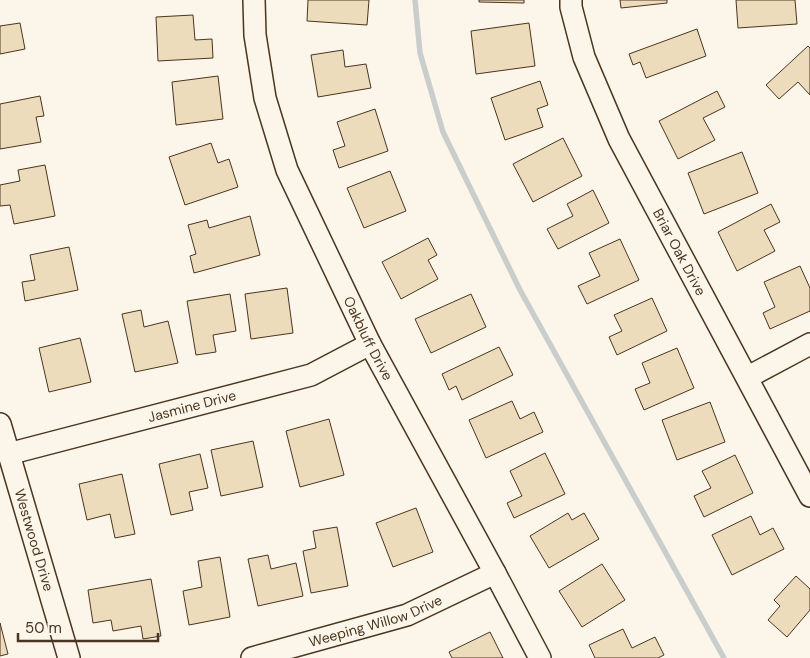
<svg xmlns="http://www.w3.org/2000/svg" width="810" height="658" viewBox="0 0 810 658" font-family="'DM Sans',sans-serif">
<rect width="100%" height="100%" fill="#fbf6e9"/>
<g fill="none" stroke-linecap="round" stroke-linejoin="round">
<path stroke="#c9cecd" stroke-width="5.5" d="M415 0 420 53 443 132 520 290 724 658"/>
</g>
<path fill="#ecdcbc" stroke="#4a3520" d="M308 0H369L367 25 307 21Z
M479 0H524V3L479 2Z
M620 0H667V3L621 8Z
M736 0H795L797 24 738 28Z
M193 15 195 40 212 39 213 58 158 61 156 17Z
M20 23 25 49 0 54V26Z
M529 23 535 66 476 74 471 31Z
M697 29 706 56 646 78 640 62 633 65 629 54Z
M808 46 810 48V95L798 82 779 99 766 85Z
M343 50 345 67 366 64 371 88 318 97 311 55Z
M218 76 223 119 176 125 172 82Z
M540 81 548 105 537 109 543 127 505 140 491 98Z
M717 91 725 107 703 118 715 140 678 159 659 121Z
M40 96 44 116 36 117 41 142 0 149V104Z
M375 109 388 151 339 168 333 150 345 146 337 122Z
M563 138 582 176 533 202 513 164Z
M211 143 218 163 229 159 238 187 185 205 169 157Z
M742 152 758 193 704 214 688 173Z
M45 165 55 216 14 224 10 205 0 206V185L20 181 18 170Z
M390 171 406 211 364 228 347 188Z
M593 190 609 223 558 249 547 229 573 216 567 204Z
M771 204 780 222 764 230 775 251 737 271 718 232Z
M250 216 260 255 194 273 190 256 196 254 188 225 207 220 209 228Z
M428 238 437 255 428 260 438 279 401 299 382 262Z
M620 239 639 280 587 304 578 286 600 276 589 253Z
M69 247 78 290 25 301 22 282 35 280 30 255Z
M800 266 810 288V311L770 329 763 313 775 307 764 282Z
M287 288 293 333 251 339 245 294Z
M230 294 236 331 213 335 216 352 196 355 187 301Z
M471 294 486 327 431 353 415 319Z
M652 298 667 331 617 355 609 337 622 331 614 315Z
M141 310 144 327 168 321 178 363 135 372 122 314Z
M80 338 91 382 49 392 39 348Z
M499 347 513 375 462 400 456 386 449 390 442 374Z
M677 348 694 388 644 410 635 389 650 383 642 363Z
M512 401 520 419 534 412 543 432 486 458 469 420Z
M710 402 725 442 677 460 662 420Z
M329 419 344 475 300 487 286 431Z
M253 441 263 487 221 496 211 450Z
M545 453 565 494 514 518 507 503 522 496 510 471Z
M200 454 208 488 189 492 193 510 171 515 159 464Z
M735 455 753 493 704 517 694 496 711 488 702 471Z
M122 474 135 534 115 538 110 514 87 520 79 484Z
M416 508 433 552 393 567 376 523Z
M568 513 572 520 584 513 599 539 549 568 530 536Z
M751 516 760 535 773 528 784 549 732 575 712 535Z
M337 527 348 586 311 593 303 551 316 548 313 531Z
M268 555 271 569 296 563 303 596 258 606 248 559Z
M220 557 230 617 189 625 183 591 202 587 198 561Z
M602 564 625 600 582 627 559 591Z
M796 576 810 589V610L787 637 768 620 780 606 774 600Z
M151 579 161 636 143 639 141 626 113 631 111 620 93 623 88 590Z
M0 623 8 654 0 656Z
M623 629 632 648 655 637 664 655 658 658H595L589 645Z
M490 632 503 658H452L449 652Z"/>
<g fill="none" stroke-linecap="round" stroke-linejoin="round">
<defs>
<g id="minor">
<path id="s1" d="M254 0 255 35 265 98 287 170 370 344 495 573 540 658"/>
<path id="s2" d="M571 0V7L584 57 619 139 810 496"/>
<path d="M748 377 810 344"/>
<path id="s3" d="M0 424 69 658"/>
<path id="s4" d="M8 454 311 375 370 344"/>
<path id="s5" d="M252 658 407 615 495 573"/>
</g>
</defs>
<use href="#minor" stroke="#4a3520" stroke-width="24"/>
<use href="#minor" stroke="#fbf6e9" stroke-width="21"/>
</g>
<g text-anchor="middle" stroke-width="4" stroke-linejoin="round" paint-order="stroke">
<g font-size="14" fill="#4a3520" stroke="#fbf6e9">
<text dy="5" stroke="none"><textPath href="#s2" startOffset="276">Briar Oak Drive</textPath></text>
<text dy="5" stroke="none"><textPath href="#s1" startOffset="361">Oakbluff Drive</textPath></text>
<text dy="5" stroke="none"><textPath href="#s4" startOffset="190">Jasmine Drive</textPath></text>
<text dy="5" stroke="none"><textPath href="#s3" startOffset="121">Westwood Drive</textPath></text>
<text dy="5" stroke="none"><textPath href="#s5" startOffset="129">Weeping Willow Drive</textPath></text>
</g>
</g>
<path d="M18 633v8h140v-8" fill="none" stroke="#4a3520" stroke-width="2.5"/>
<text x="25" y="633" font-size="15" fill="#4a3520" stroke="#fbf6e9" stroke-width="4" paint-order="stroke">50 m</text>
</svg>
